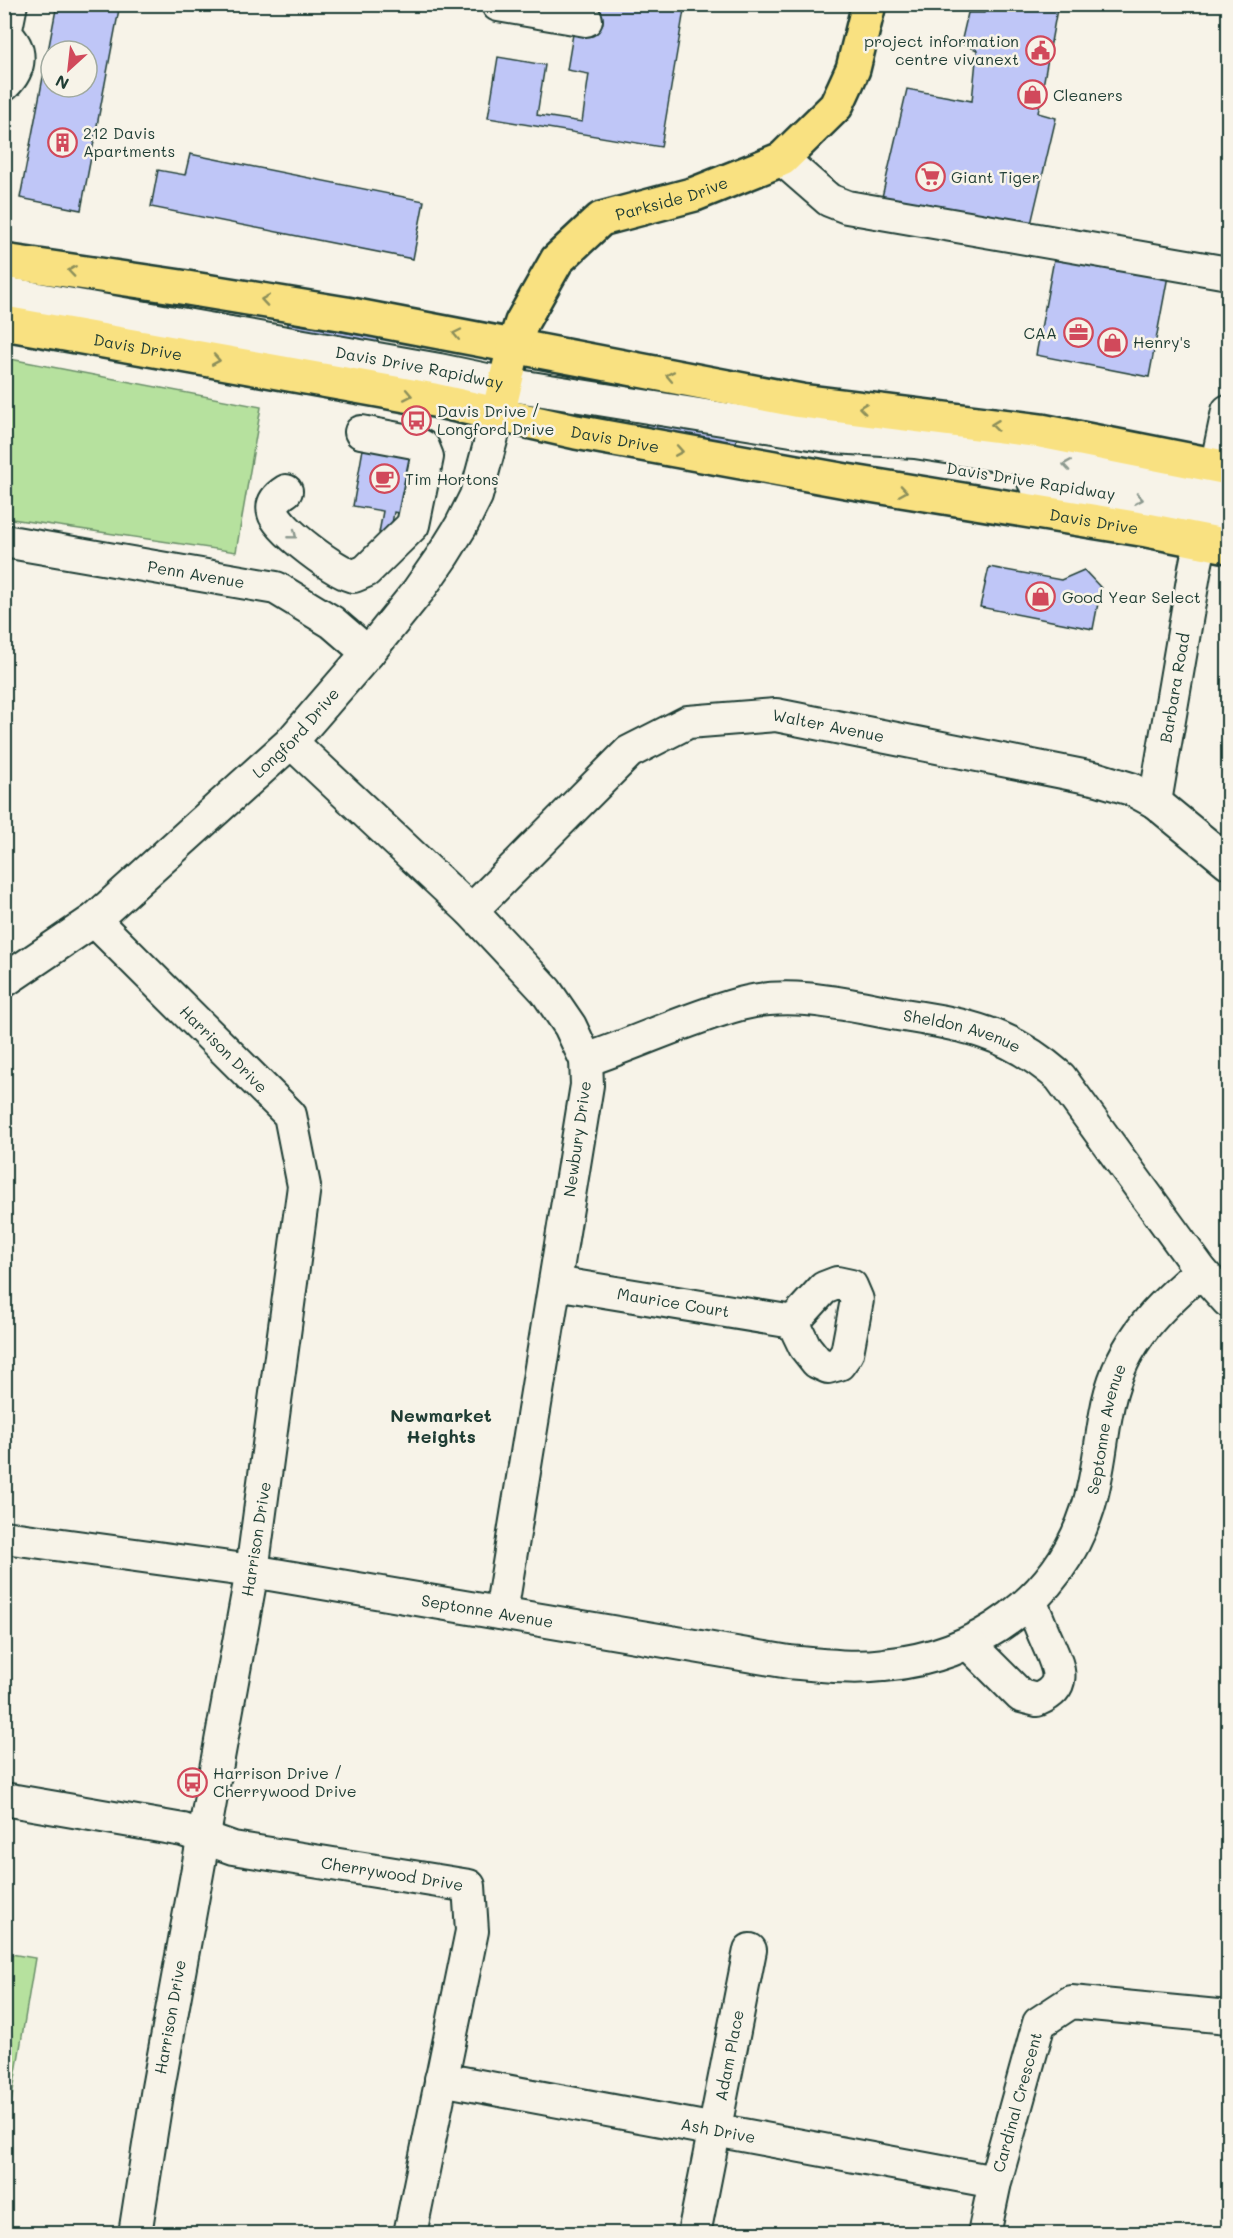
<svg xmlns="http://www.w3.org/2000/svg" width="1233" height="2238" viewBox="0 0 1233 2238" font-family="Mali,sans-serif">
<rect width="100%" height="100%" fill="#f7f3e8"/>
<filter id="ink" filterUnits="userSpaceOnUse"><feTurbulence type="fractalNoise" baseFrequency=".0167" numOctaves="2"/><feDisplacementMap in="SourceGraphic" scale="12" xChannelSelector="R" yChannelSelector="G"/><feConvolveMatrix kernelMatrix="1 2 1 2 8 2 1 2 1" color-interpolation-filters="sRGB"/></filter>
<g filter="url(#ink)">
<path fill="#b6e19e" stroke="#6a8f69" stroke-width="1.5" d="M5 358 261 407 236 552 5 518Z
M5 1953 35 1958 5 2139 4 1953Z"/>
<path fill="#bfc6f7" stroke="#1f3d34" stroke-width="1.5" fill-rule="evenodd" d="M57 4H120L81 210 20 198ZM51 51H87V87H51Z
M597 4H685L661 147 488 118 498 57 545 65 537 115 582 122 589 74 567 70 574 28 593 31Z
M986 4H1058L1038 113 1056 118 1031 224 882 197 907 89 972 101 977 50 961 43 968 13H984Z
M190 154 424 201 413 259 151 207 158 170 185 175Z
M1055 254 1168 276 1149 377 1036 355Z
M288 323 378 338 376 352 288 338Z
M646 423 737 437 735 449 645 434Z
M364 443 416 452 405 514 394 512 390 535 379 533 383 511 353 506Z
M989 567 1061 580 1084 570 1101 588 1093 629 980 607Z"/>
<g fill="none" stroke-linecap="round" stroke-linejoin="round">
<defs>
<g id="minor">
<path d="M498 5 586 20"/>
<path d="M4 85C21 69 23 49 5 34L11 4"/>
<path d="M782 159 829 200 847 207 1228 273"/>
<path id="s1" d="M4 293 439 370 506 384 835 437 915 442 1228 491"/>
<path d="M1034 482 1152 501 1228 517"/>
<path d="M286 491C278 496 271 502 274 513 278 529 338 574 354 576L366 571 413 525 427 457 423 447 414 442 361 432"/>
<path id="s2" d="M4 541 276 588 332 622 368 653"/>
<path d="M291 742 471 911 546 991 570 1026 586 1060 587 1085 501 1613"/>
<path id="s3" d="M1155 802 1195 568 1228 411"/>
<path id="s4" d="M471 911 629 752 688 722 776 715 1098 779 1131 789 1155 802 1228 862"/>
<path id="s5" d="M94 920 290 1115 304 1186 252 1571 158 2088 135 2234"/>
<path id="s6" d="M4 981 94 920 291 742 368 653 418 591 443 555 461 526 476 496 498 414"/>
<path id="s7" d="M586 1060C637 1043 688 1018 740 1004 791 990 847 1005 898 1014 927 1019 958 1023 986 1033 1014 1042 1038 1058 1060 1077L1201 1271 1228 1301"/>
<path id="s8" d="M555 1283 793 1322"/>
<path d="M837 1283 851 1286 857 1300 847 1353 839 1364 828 1367 817 1362 805 1347 793 1322 824 1288Z"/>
<path id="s9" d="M4 1537 252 1571 789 1662C821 1665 853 1669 884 1665 978 1656 1059 1599 1088 1508 1098 1477 1100 1446 1106 1414 1117 1349 1152 1312 1201 1271"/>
<path d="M969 1644 1021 1696 1037 1700C1070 1686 1058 1667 1047 1641 1041 1628 1036 1614 1030 1601"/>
<path id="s10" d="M4 1799 183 1830 233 1848 469 1886 472 1931 410 2234"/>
<path id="s11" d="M441 2079 995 2182"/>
<path id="s12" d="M694 2234 750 1950"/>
<path id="s13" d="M984 2234 995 2182 1039 2023 1071 2002 1228 2017"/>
</g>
<g id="major">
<path d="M4 261 181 287 346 314 801 401 1041 431 1228 468"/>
<path id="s14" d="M4 323 434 400 576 432 846 481 1147 530 1228 546"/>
<path id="s15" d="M498 414 514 346 522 322 557 260 601 219 695 194 782 159 836 106 853 69 869 4"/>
</g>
</defs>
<use href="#minor" stroke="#1f3d34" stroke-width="36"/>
<use href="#major" stroke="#1f3d34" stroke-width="38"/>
<use href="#minor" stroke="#f7f3e8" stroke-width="32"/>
<use href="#major" stroke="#f9e181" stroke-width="33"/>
</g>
<defs><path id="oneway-chevron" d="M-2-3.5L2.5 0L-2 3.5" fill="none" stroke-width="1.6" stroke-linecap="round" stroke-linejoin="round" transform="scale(1.5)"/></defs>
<g stroke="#8c8f5a">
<use href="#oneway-chevron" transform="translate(72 271) rotate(-172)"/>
<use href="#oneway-chevron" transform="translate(265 300) rotate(-171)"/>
<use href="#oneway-chevron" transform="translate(457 334) rotate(-168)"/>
<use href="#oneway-chevron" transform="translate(216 360) rotate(10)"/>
<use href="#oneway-chevron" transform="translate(670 376) rotate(-169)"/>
<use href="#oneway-chevron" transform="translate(408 395) rotate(11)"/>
<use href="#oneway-chevron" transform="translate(863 408) rotate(-173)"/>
<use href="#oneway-chevron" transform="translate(995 425) rotate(-173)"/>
<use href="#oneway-chevron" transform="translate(679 451) rotate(10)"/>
<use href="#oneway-chevron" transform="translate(903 491) rotate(9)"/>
</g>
<g stroke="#8b988e">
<use href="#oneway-chevron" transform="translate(1067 465) rotate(-171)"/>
<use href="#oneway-chevron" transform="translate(1139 499) rotate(9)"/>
<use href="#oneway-chevron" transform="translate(293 535) rotate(39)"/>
</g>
</g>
<defs>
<symbol id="civic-ring" viewBox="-11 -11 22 22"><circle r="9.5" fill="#f7f3e8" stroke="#d1495b" stroke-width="1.5"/><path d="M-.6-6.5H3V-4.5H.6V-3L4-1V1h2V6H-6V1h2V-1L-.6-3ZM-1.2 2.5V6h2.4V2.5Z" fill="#d1495b"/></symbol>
<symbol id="shop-ring" viewBox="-11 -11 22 22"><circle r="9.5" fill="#f7f3e8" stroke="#d1495b" stroke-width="1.5"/><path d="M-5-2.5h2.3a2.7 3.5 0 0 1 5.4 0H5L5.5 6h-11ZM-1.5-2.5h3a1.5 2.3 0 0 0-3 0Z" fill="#d1495b"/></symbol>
<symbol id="building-ring" viewBox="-11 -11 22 22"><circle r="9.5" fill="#f7f3e8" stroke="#d1495b" stroke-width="1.5"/><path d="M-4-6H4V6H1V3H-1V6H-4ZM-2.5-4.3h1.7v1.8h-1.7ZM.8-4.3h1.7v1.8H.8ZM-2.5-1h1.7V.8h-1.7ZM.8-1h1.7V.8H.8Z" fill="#d1495b"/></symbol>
<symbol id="supermarket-ring" viewBox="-11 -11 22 22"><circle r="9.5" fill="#f7f3e8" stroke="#d1495b" stroke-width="1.5"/><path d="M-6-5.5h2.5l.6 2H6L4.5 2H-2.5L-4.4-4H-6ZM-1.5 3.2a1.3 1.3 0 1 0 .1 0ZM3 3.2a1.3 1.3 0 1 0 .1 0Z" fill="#d1495b"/></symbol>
<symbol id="office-ring" viewBox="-11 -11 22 22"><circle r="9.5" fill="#f7f3e8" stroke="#d1495b" stroke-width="1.5"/><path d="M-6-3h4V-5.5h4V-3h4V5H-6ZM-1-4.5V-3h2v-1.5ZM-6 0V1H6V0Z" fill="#d1495b"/></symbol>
<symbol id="bus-ring" viewBox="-11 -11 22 22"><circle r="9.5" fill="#f7f3e8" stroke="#d1495b" stroke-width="1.5"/><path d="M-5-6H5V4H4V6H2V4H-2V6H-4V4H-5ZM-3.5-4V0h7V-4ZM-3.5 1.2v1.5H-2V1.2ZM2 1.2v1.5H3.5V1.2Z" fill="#d1495b"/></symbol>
<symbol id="cafe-ring" viewBox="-11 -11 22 22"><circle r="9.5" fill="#f7f3e8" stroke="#d1495b" stroke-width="1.5"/><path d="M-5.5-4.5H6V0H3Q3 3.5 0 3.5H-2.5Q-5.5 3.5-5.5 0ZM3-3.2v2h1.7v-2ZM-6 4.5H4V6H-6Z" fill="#d1495b"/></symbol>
</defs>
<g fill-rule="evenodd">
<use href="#civic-ring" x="1024" y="34" width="33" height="33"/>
<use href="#shop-ring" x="1016" y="78" width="33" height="33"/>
<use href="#building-ring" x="46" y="126" width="33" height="33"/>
<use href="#supermarket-ring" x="914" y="160" width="33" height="33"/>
<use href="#office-ring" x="1062" y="316" width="33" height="33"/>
<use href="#shop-ring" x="1096" y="326" width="33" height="33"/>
<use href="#bus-ring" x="400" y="404" width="33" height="33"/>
<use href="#cafe-ring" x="368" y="462" width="33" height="33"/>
<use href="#shop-ring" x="1024" y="580" width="33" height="33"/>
<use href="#bus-ring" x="176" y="1766" width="33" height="33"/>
</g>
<g text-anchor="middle" stroke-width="5" stroke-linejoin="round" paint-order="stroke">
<g font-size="16" fill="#1f3d34" stroke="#f7f3e8" text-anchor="start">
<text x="1019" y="47" text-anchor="end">project information<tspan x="1019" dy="18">centre vivanext</tspan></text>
<text x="1053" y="101">Cleaners</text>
<text x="83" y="139">212 Davis<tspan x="83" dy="18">Apartments</tspan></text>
<text x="951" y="183">Giant Tiger</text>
<text x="1057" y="339" text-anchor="end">CAA</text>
<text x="1133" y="348">Henry's</text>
<text x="437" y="417">Davis Drive /<tspan x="437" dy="18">Longford Drive</tspan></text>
<text x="405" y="485">Tim Hortons</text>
<text x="1062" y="603">Good Year Select</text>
<text x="213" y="1779">Harrison Drive /<tspan x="213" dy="18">Cherrywood Drive</tspan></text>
</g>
<g font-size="16" fill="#1f3d34" stroke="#f7f3e8">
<text dy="6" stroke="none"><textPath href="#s15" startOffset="300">Parkside Drive</textPath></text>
<text dy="6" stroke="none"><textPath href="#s14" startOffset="136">Davis Drive</textPath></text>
<text dy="6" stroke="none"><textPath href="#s1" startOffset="422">Davis Drive Rapidway</textPath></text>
<text dy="6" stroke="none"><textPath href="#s14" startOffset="622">Davis Drive</textPath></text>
<text transform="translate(1031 481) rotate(9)" y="6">Davis Drive Rapidway</text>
<text dy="6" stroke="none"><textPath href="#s14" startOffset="1108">Davis Drive</textPath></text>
<text dy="6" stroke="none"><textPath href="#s2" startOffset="195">Penn Avenue</textPath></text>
<text dy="6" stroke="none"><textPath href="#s3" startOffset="116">Barbara Road</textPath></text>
<text dy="6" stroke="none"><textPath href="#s4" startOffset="432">Walter Avenue</textPath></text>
<text dy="6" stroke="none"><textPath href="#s6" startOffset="384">Longford Drive</textPath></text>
<text dy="6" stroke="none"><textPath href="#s7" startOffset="390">Sheldon Avenue</textPath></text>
<text dy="6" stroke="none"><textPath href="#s5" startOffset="183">Harrison Drive</textPath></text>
<text transform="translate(577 1139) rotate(-82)" y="6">Newbury Drive</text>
<text dy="6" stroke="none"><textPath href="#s8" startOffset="120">Maurice Court</textPath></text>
<text dy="6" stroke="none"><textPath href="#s9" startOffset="1244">Septonne Avenue</textPath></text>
<text transform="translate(256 1539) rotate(-81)" y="6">Harrison Drive</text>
<text dy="6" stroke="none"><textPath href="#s9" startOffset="489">Septonne Avenue</textPath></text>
<text dy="6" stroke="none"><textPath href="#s10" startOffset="396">Cherrywood Drive</textPath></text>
<text transform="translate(170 2017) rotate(-80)" y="6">Harrison Drive</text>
<text dy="6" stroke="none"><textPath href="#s12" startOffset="182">Adam Place</textPath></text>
<text dy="6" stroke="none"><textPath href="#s13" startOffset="136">Cardinal Crescent</textPath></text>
<text dy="6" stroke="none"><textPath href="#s11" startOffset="282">Ash Drive</textPath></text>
</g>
<g font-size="18" font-weight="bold" fill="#1f3d34" stroke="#f7f3e8">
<text x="441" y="1422">Newmarket<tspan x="441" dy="21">Heights</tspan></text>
</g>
</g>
<rect width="1233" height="2238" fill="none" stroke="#f7f3e8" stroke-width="24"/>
<rect x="12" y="12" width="1209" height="2214" fill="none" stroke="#1f3d34" stroke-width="2" filter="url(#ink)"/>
<g transform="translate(69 69) rotate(207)"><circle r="28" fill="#f7f3e8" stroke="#a1aaa0" stroke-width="1.5"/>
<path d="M0-4.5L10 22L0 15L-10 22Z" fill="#d1495b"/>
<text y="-9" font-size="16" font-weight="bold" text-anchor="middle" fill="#1f3d34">N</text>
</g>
</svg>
